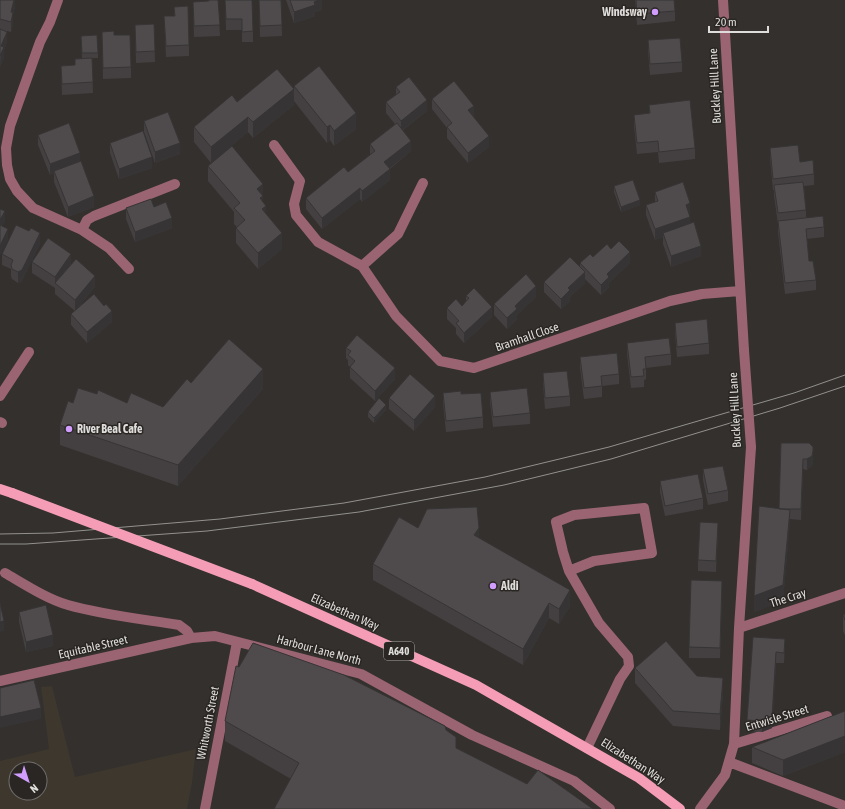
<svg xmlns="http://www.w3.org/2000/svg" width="845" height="809" viewBox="0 0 845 809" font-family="'Asap Condensed',sans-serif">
<rect width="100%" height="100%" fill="#33302d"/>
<path fill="#3d372e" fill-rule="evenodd" d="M52 686 75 777 196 749 192 783 187 809H0V761L49 749 41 687ZM16 769H40V793H16Z"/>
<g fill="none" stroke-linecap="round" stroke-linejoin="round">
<path stroke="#9a6473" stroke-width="10" d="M58 0 50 22 40 42 10 126 6 148 7 165 10 179 17 191 33 208 82 230 109 248 129 269
M723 0 744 350
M274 145 300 181 294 204 296 215 318 242 362 266 396 316 440 361 474 368 670 301 702 294 740 291
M82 230 87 220 94 216 175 184
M362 266 398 234 423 183
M0 396 29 352
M0 422 2 423
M569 571 563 552 556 522 574 515 644 508 652 553 594 561 569 571 599 623 628 657 629 666 620 679 587 748
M5 573C24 584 47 599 68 605 103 615 142 619 179 625L187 631 191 638 215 636 361 674 472 735 574 781 610 809
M739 628 845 593
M0 681 191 638
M734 744 827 716
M729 762 845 806
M205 809 237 642
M700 809 725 775 734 744 739 628 751 447"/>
<path stroke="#f59db6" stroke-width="10" d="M0 489 12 493
M252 584 476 685 639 778 680 809"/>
<path stroke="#93918e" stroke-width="1" d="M0 534 53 533 220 519 344 503 485 477 609 447 794 393 845 375
M0 544H26L207 531 359 512 504 485 611 459 780 408 845 386"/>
<path stroke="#9a6473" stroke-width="10" d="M744 350 751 447"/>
<path stroke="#f59db6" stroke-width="10" d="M12 493 252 584"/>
</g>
<path fill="#444042" d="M0 0H15V7L13 14V24L11 32 7 31V42L4 50V57L0 67Z
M208 0H218L220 36 194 37 193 2 208 1Z
M225 0 253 31V42H242V30H226Z
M259 0H281L282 36 260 37Z
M286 0H322V10L315 12V16L294 23Z
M635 0H674L675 11V21L637 25Z
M174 7 189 45V56L166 57 164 16H174Z
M154 24 155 62 136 63 135 25Z
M102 32 114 35 131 67V78L103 79Z
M81 36 98 53V58H92L93 93 62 95 61 66 75 65 82 59Z
M648 40 682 62V72L650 75 648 51Z
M294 86 356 129 334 146 330 140 327 143 294 101Z
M396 87 427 111 403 130 411 151 390 169V180L362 202 360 199 322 229 306 209V198L348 172 370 155V144L395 124 386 113V102L396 95Z
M432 99 474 116 473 117 489 147 468 163 447 138V128L432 109Z
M237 102 294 105 253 138 248 132 211 163 194 142V127Z
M649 105 695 148V159L659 163 658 152 637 154 634 126V115L649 114Z
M144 121 180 154 155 163 144 132Z
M38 135 80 161 94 207 68 217 54 182V173L50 175 38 145Z
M110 143 152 168 119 179 110 153Z
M770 148 800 162 814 174V185L804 186 806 210V218L824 227V237L807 239 809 261 816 280V290L785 294 778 232V224L774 196V190H773L770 158Z
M208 166 263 184V202L266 215 282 249 258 269 236 243V228L237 227 234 224V212L208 181Z
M614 186 640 205 621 212 614 192Z
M655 192 690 214H689L690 224 701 256 671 267 663 244V237L655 240 646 215V205L655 202Z
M154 207 172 228 135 242 126 219V208Z
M40 244 22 281 18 283 12 279 11 276V269L2 265V254Z
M611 249 630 263 609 283V287L601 295 585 279V283L570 297V301L561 309 544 292V282L580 267V263Z
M32 262 71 264 95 287 76 310 112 322 87 343 71 325V314L75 311 55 294V288L32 273Z
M466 296 492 317 464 343 456 334V328L447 319V308L462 306 466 301Z
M536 297 517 315V319L507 329 494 315V304Z
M675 323 709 343V354L677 357 675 333Z
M627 343 671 354V365L646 368V379L644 380V387L631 388 627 354Z
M346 348 395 379 375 401 350 378V367L348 365V360L346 358Z
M580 357 619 374V384L602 386V397L584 399 580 368Z
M543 373 570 396V406L545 409 543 384Z
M191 383 263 389 178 486 60 445V425L73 403 97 394 127 403 163 407Z
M490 392 530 413V424L493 427 490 402Z
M443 393 461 394 483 417V428L446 432 443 403Z
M389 398 435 407 414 431 389 409Z
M386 410 374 423 368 417V412Z
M781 443 813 462 812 466 807 470 803 469 801 520 790 519 783 601 754 612 779 508Z
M703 469 728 490V501L708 505 703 480Z
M660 481 703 498V509L665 516 660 492Z
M418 528 479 538 570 606 559 624 549 618 523 665 373 580V564Z
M718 533 716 572 698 571V560Z
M722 592 720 658H689V647Z
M19 612 53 646 26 652 19 622Z
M845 614V635L843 631V615Z
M753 637 785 649 784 663H776L772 728 762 732 747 731V720Z
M635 668 697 676 723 694 720 730 673 726 635 683Z
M845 711V752L783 776 752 763V747Z
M225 721 446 730 456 748 527 784 593 809 291 779 225 741Z"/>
<path fill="#373436" d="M14 0H15V7L13 14V24L11 32V12Z
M319 0H322V10L315 12V16L294 23V12L314 2Z
M7 32V42L4 50V57L0 67 1 46Z
M294 89V105L253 138V122Z
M427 100V111L401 131V121Z
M474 106V116L468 121V110Z
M356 113V129L334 146V131Z
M248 117V132L211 163V147Z
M330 125V140L327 143V127Z
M489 136V147L468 163V153Z
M411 141V151L384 173V162Z
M180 143V154L155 163V152Z
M80 153V163L54 171V173L50 175V164Z
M152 157V168L119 179V169Z
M390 169V180L362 202V191Z
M263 184V208L266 206V221L262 225 257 189Z
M360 188V199L322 229V218Z
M94 196V207L68 217V207Z
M640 200V205L621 212V207Z
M690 203V214L686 215V205Z
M5 211V222L0 231V220Z
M690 217V227L663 233V237L655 240V229Z
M172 218V228L135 242V232Z
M8 229V240L0 256V246Z
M40 233V244L22 281 18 283V272Z
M282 233V249L258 269V253Z
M701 246V256L671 267V256Z
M630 252V263L609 283V287L601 295V285L607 274Z
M71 254V264L55 283V277Z
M585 272V283L570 297V301L561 309V299L568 288Z
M95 276V287L75 311V300Z
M536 286V297L517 315V319L507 329V318L515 306Z
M492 307V317L464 343V333Z
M112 311V322L87 343V332Z
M395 368V379L375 401V391Z
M263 369V389L178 486V465Z
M435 396V407L414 431V420Z
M386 405V410L374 423V418Z
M813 451V462L812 466 807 470V459Z
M803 459V469L801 520V509Z
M790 510V525L783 601 754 612V596Z
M718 523V533L716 572V561Z
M479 528V544L474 535Z
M570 590V606L559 624V609Z
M549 603V618L523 665V649Z
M4 621V631L0 632V622Z
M53 635V646L26 652V642Z
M785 639V649L784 663V653Z
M776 652V663L772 728 762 732V721Z
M723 678V694L720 730V714Z
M41 708V719L0 728V717Z
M845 736V752L783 776V760Z"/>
<path fill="#4f4b4d" stroke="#373436" d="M0 0H14L11 12 13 13 11 22 0 19Z
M209 0H218L220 25 194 26 193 2 209 1Z
M225 0H252L253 31 242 32V19H226Z
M259 0H281L282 25 260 26Z
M290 0H319L314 2 315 5 294 12Z
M636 0H674L675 11 637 14Z
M188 6 189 45 166 46 164 16H175L174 7Z
M154 24 155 51 136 52 135 25Z
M0 29 7 32 1 46 4 47 0 56Z
M114 31V35H130L131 67 103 68 102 32Z
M97 35 98 53H82L81 36Z
M680 38 682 62 650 64 648 40Z
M92 58 93 82 62 84 61 66 75 65V59Z
M319 66 356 113 334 131 330 125 327 127 294 86Z
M277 69 294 89 253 122 248 117 211 147 194 127 232 95 237 102Z
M409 77 427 100 401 121 386 102 400 92 396 87Z
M454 81 474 106 468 110 489 136 468 153 447 127 452 123 432 99Z
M690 100 695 148 659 152 658 141 637 143 634 115 650 113 649 105Z
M168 112 180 143 155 152 144 121Z
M69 123 80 153 50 164 38 135Z
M397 123 411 141 384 162 390 169 362 191 360 188 322 218 306 198 344 167 348 172 375 151 370 144Z
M143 131 152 157 119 169 110 143Z
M798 145 800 162 813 160 814 174 773 179 770 148Z
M232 146 263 184 257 189 263 196 260 198 266 206 262 209 282 233 258 253 236 228 245 220 234 208 240 203 208 166Z
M81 161 94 196 68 207 54 171Z
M633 180 640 200 621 207 614 186Z
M683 182 690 203 686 205 690 217 655 229 646 205 658 201 655 192Z
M803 182 806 210 778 213 774 185Z
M151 199 154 207 166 202 172 218 135 232 126 208Z
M0 209 5 211 0 220Z
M823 216 824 227 806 229 809 261H813L816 280 785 283 778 221Z
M694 222 701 246 671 256 663 233Z
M0 225 8 229 0 246Z
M16 225 29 231 31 228 40 233 22 270 18 272 12 269 11 265 13 260 2 254Z
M48 238 71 254 55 277 32 262Z
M619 241 630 252 607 274 609 277 601 285 580 263 590 254 593 257 607 244 611 249Z
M570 257 585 272 568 288 570 290 561 299 544 282Z
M76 259 95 276 75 300 55 283Z
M526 274 536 286 515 306 517 309 507 318 494 304Z
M474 288 492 307 464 333 456 323 459 321 447 308 456 299 462 306 469 298 466 296Z
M94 294 104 306 106 304 112 311 87 332 71 314Z
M707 319 709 343 677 347 675 323Z
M357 335 395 368 375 391 350 367 355 361 348 355 351 351 346 348Z
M669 338 671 354 645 357 646 369H643L644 376 631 377 627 343Z
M229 339 263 369 178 465 60 425 68 401 73 403 78 388 97 394 98 390 127 403 131 393 163 407 187 379 191 383Z
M617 353 619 374 601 376 602 386 584 388 580 357Z
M567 371 570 396 545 398 543 373Z
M410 374 435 396 414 420 389 398Z
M527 388 530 413 493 417 490 392Z
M461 391V394L481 393 483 417 446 421 443 393Z
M379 398 386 405 374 418 368 412Z
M781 443H809L813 447V451L812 456 807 459H803L801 509H779Z
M723 466 728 490 708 494 703 469Z
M698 474 703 498 665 506 660 481Z
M759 506 790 510 783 585 754 596Z
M477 507 479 528 474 535 570 590 559 609 549 603 523 649 373 564 399 517 418 528 427 509Z
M700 522 718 523 716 561 698 560Z
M691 580 722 581 720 648 689 647Z
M0 603 4 621 0 622Z
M46 605 53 635 26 642 19 612Z
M845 614V620L843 615Z
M753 637 785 639 784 653 776 652 772 717 762 721 747 720Z
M666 641 697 676 723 678 720 714 673 711 635 668Z
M253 643 344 675 445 726 446 730 456 737V748L527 784 538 770 593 809H274L299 763 225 721 236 666 239 667Z
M34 680 41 708 0 717V688Z
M845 711V736L783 760 752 747Z"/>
<g fill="#d19dfe" stroke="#292623" stroke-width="1.5">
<circle cx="655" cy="12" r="4"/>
<circle cx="69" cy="429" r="4"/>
<circle cx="493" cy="586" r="4"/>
</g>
<g text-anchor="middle" stroke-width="3" stroke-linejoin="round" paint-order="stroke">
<rect fill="#292623" stroke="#a8a6a4" stroke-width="1" x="384" y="642" width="30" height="18" rx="3"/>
<g font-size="11" font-weight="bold" fill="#dfdddb">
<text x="399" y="655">A640</text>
</g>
<g font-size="12" font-weight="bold" fill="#dfdddb" stroke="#292623" text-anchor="start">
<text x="647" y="16" text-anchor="end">Windsway</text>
<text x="77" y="433">River Beal Cafe</text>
<text x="501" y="590">Aldi</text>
</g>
<g font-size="12" fill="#dfdddb" stroke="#292623">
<text transform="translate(715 86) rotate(-93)" y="4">Buckley Hill Lane</text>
<text transform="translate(527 337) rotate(-19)" y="4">Bramhall Close</text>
<text transform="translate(735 410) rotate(-93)" y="4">Buckley Hill Lane</text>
<text transform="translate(788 598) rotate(-18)" y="4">The Cray</text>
<text transform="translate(345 612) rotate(24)" y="4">Elizabethan Way</text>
<text transform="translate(93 647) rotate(-13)" y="4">Equitable Street</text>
<text transform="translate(319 650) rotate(15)" y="4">Harbour Lane North</text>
<text transform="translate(777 718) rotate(-17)" y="4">Entwisle Street</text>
<text transform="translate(208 723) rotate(-79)" y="4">Whitworth Street</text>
<text transform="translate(633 761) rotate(33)" y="4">Elizabethan Way</text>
</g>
</g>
<g transform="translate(28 781) rotate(141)"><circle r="19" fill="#292623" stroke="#726f6d"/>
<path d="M0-3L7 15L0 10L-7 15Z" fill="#d19dfe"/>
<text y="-6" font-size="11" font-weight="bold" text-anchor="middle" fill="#dfdddb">N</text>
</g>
<path d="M709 26v6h59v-6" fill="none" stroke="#dfdddb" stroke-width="2"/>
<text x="715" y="26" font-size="12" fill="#dfdddb" stroke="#292623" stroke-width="3" paint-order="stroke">20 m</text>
</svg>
